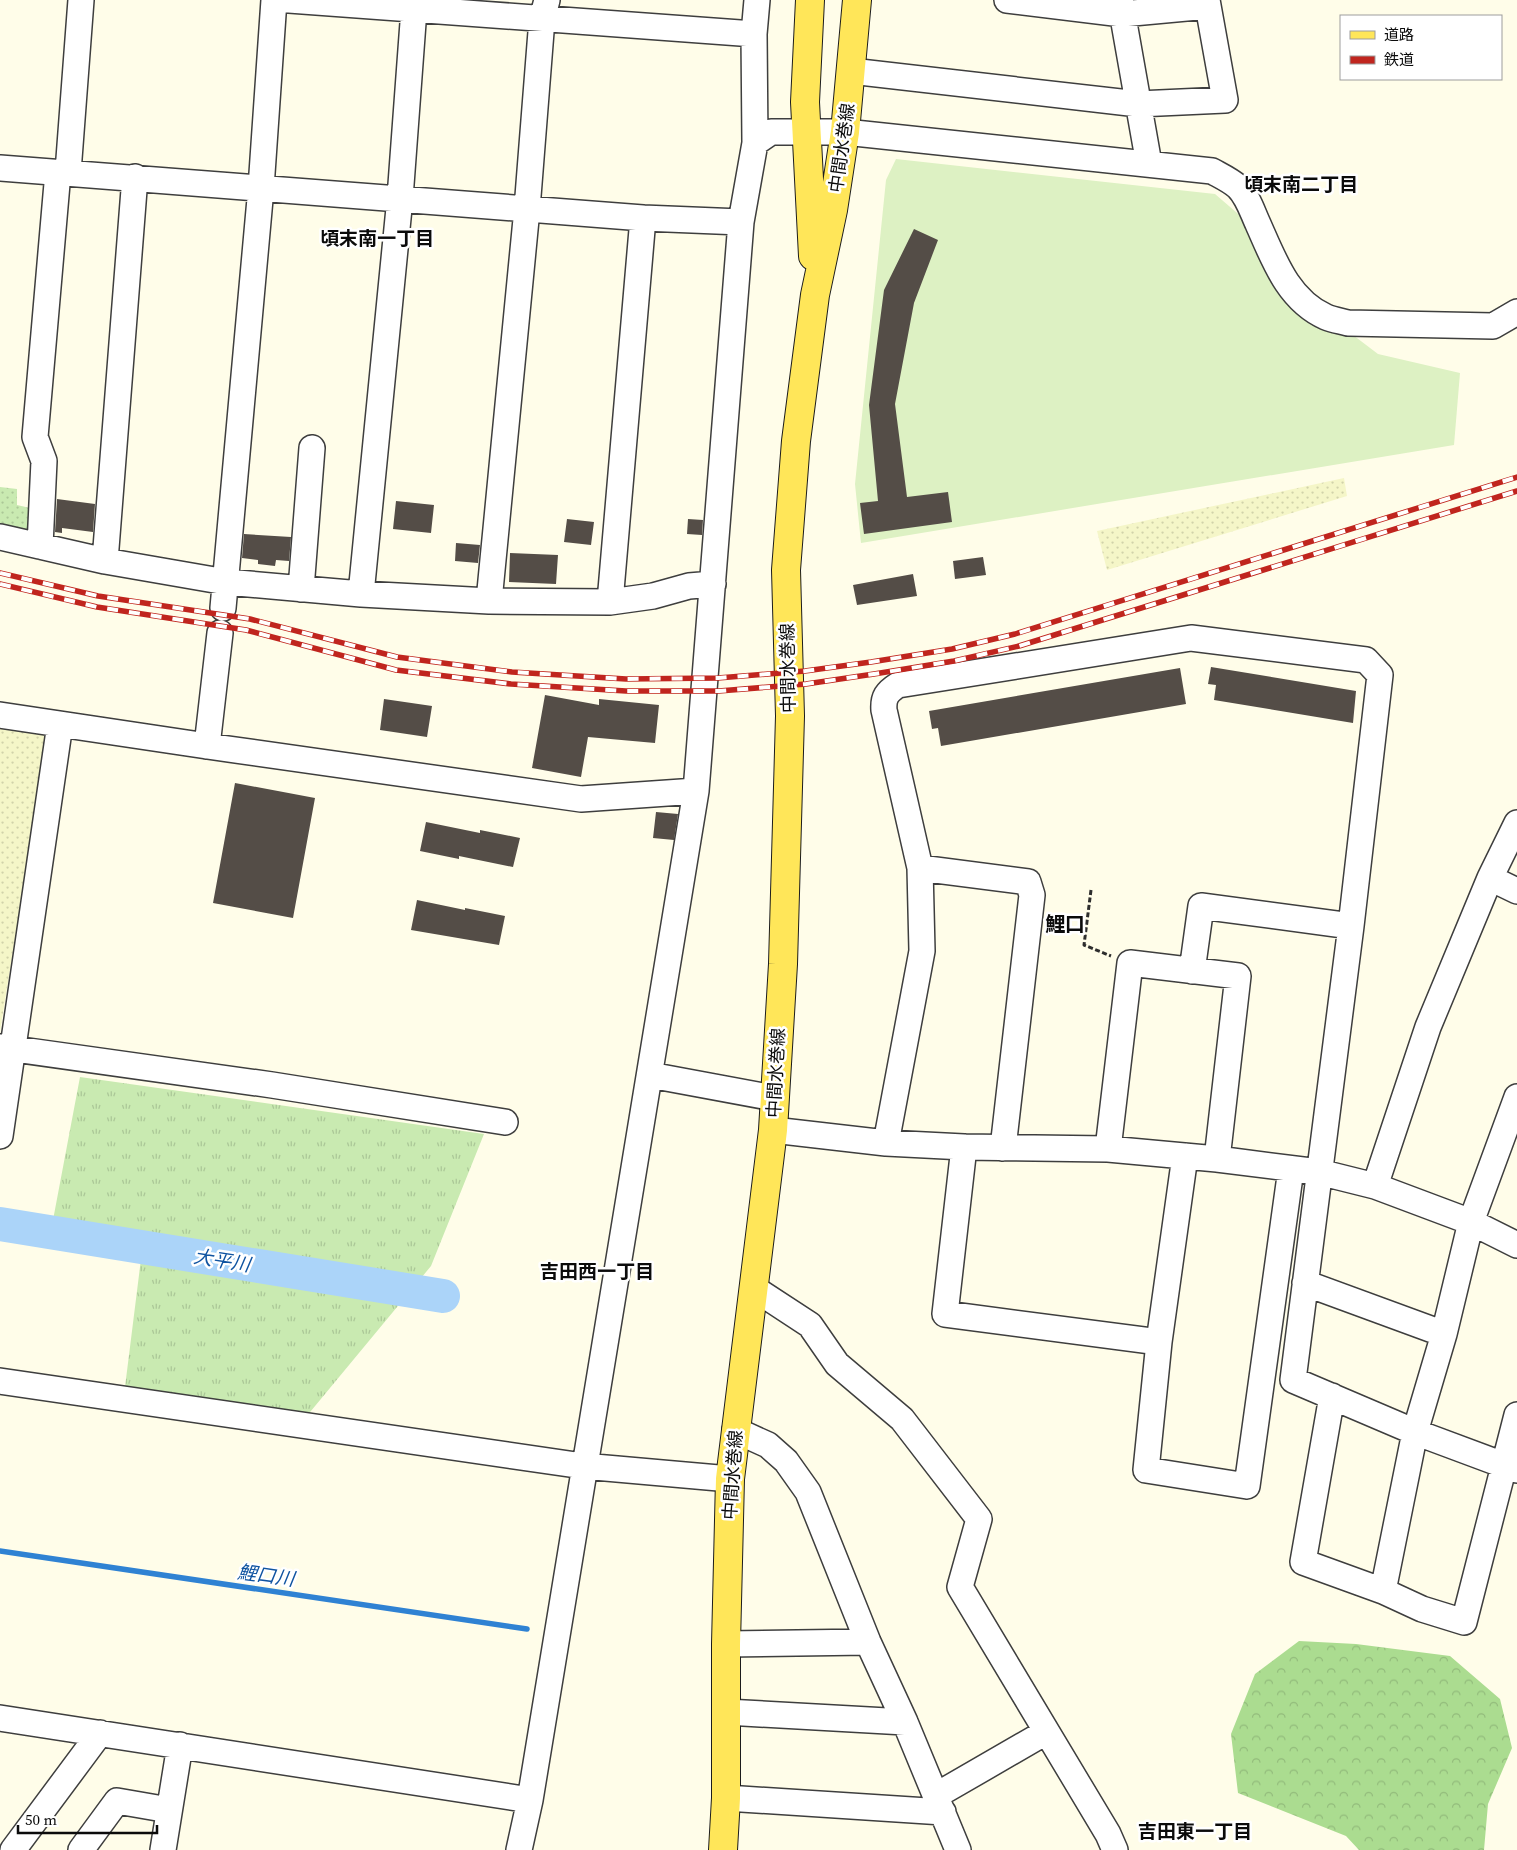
<svg xmlns="http://www.w3.org/2000/svg" width="1517" height="1850" viewBox="0 0 1517 1850" font-family="'Source Serif 4','Noto Sans JP',serif">
<defs>
<pattern id="farmland-dots" width="8" height="8" patternUnits="userSpaceOnUse" patternTransform="scale(1.25)"><rect width="8" height="8" fill="#f5f6c8"/><path d="M2 2h.1M6 6h.1" fill="none" stroke="#d1d2aa" stroke-width="1.8" stroke-linecap="round"/></pattern>
<pattern id="grass-tufts" width="24" height="20" patternUnits="userSpaceOnUse" patternTransform="scale(1.25)"><rect width="24" height="20" fill="#c9eab1"/><path d="M3 7l-1-3M5 7V3M7 7l1-3M15 17l-1-3M17 17v-4M19 17l1-3" fill="none" stroke="#abc797"/></pattern>
<pattern id="forest-crowns" width="20" height="18" patternUnits="userSpaceOnUse" patternTransform="scale(1.25)"><rect width="20" height="18" fill="#abdc90"/><path d="M2 6a3 3 0 1 1 6 0M12 15a3 3 0 1 1 6 0" fill="none" stroke="#92bb7b"/></pattern>
<pattern id="park-dots" width="8" height="8" patternUnits="userSpaceOnUse" patternTransform="scale(1.25)"><rect width="8" height="8" fill="#c9eab1"/><path d="M2 2h.1M6 6h.1" fill="none" stroke="#abc797" stroke-width="1.8" stroke-linecap="round"/></pattern>
</defs>
<rect width="100%" height="100%" fill="#fffde9"/>
<path fill="url(#farmland-dots)" d="M1344 478 1347 496 1107 570 1097 531Z
M0 726 48 735 0 1031Z"/>
<path fill="url(#grass-tufts)" d="M80 1077 484 1134 431 1266 301 1423 124 1395 144 1235 53 1220Z"/>
<path fill="url(#forest-crowns)" d="M1299 1641 1356 1644 1450 1656 1500 1699 1512 1748 1488 1804 1484 1850H1359L1346 1836 1238 1793 1231 1734 1255 1674Z"/>
<path fill="url(#park-dots)" d="M0 487 17 489V505L30 508 28 533 0 528Z"/>
<path fill="#ddf1c3" d="M896 159 1215 194 1279 249 1320 310 1378 354 1460 373 1454 445 861 543 855 484 886 180Z"/>
<g fill="none" stroke-linecap="round" stroke-linejoin="round">
<path stroke="#2f82d3" stroke-width="5.5" d="M0 1551 527 1629"/>
<path stroke="#abd4f9" stroke-width="34" d="M0 1224 443 1296"/>
</g>
<path fill="#544d47" d="M914 229 938 240 914 303 895 404 907 497 948 492 952 522 864 534 860 503 878 501 869 405 884 290Z
M57 499 95 504 93 532 62 528V533L55 532Z
M396 501 434 505 431 533 393 529Z
M567 519 594 522 591 545 564 542Z
M688 519 703 520 702 535 687 534Z
M244 534 291 537 289 561 276 560 275 566 258 564V560L242 558Z
M456 543 480 545 478 563 455 561Z
M510 553 558 555 556 584 509 582Z
M983 557 986 575 955 579 953 561Z
M913 574 917 596 857 605 853 585Z
M1211 667 1356 691 1353 723 1214 700 1216 685 1208 684Z
M1180 668 1186 704 941 746 938 728 932 729 929 711Z
M545 695 599 705V699L659 705 655 743 588 737 581 777 532 768Z
M384 699 432 706 427 737 380 730Z
M235 783 315 798 293 918 213 903Z
M656 812 678 814 674 840 653 838Z
M426 822 480 833V830L520 838 513 867 459 856V859L420 851Z
M417 900 465 910V908L505 916 499 945 411 930Z"/>
<g fill="none" stroke-linecap="round" stroke-linejoin="round">
<defs>
<path id="minor" d="M289 0 754 34
M1007 0 1122 14 1208 6
M1120 0 1149 164
M851 71 1138 104 1225 100 1207 0
M755 143 754 34 757 0
M0 168 643 218 741 222
M68 172 81 0
M0 537 105 561 226 582 361 594 489 601 610 602 653 596 689 586 713 584
M40 546 44 461 35 437 58 172
M105 561 135 177
M301 589 312 448
M361 594 400 198 414 9
M489 601 527 209 542 19 547 0
M610 602 643 218
M223 608 261 188 274 0
M0 715 207 746 581 799 696 791C642 1128 584 1464 530 1800L519 1850
M207 746 220 633
M696 791 741 222 755 143 771 132H845L1212 171C1221 176 1230 180 1238 187 1248 197 1252 211 1258 224 1274 260 1288 300 1326 317 1333 320 1341 321 1348 323L1493 326 1517 312
M920 868 1028 882 1032 895 1003 1148
M1490 878 1517 891
M1192 971 1201 906 1351 926
M0 1047 272 1085 505 1122
M650 1075 774 1098
M773 1130 886 1143 964 1147 1108 1149 1217 1159 1319 1172 1375 1186 1471 1222 1517 1245
M0 1136 60 724
M886 1143 922 951 920 868 884 710C883 697 887 692 898 685L1191 638 1366 660 1380 675 1351 926 1293 1380 1415 1432 1517 1470
M964 1147 945 1314 1159 1342 1146 1470 1247 1486 1291 1169
M1108 1149 1130 963 1238 976 1217 1159
M1375 1186 1428 1027 1490 878 1517 823
M1305 1283 1444 1334
M755 1289 810 1325 837 1364 902 1419 979 1519 960 1587 1108 1834 1115 1850
M1159 1342 1185 1156
M0 1381 583 1466 730 1479
M1332 1396 1303 1562 1383 1591 1422 1609 1464 1622 1517 1415
M735 1430 768 1445 786 1461 808 1492 868 1642 905 1722 958 1850
M1383 1591 1415 1432 1444 1334 1471 1222 1517 1097
M726 1644 868 1642
M726 1712 905 1722
M0 1718 530 1800
M937 1795 1046 1732
M726 1798 943 1812
M13 1850 100 1733
M81 1850 117 1801 169 1810
M163 1850 180 1745"/>
<path id="major" d="M810 0 805 102 813 256
M723 1850 726 1798V1644L730 1479 773 1130 783 964 790 716 786 570 796 441 815 295 833 210 845 132 857 0"/>
</defs>
<use href="#minor" stroke="#3e3e3e" stroke-width="28"/>
<use href="#major" stroke="#1c1c1c" stroke-width="30"/>
<path stroke="#2d2d2d" stroke-width="3" stroke-dasharray="5 2.5" stroke-linecap="butt" d="M1091 890 1084 945 1111 956"/>
<use href="#minor" stroke="#fff" stroke-width="25"/>
<use href="#major" stroke="#ffe659" stroke-width="28"/>
<defs>
<path id="rail" d="M0 573 98 596 250 619 397 657 512 672 626 679 718 678 805 671 871 662 952 649 1015 634 1517 477
M0 584 97 607 246 630 396 670 511 684 626 691H719L806 684 874 674 954 661 1019 646 1517 491"/>
</defs>
<use href="#rail" stroke="#c0251e" stroke-width="5.5"/>
<use href="#rail" stroke="#fff" stroke-width="4" stroke-dasharray="11" stroke-linecap="butt"/>
</g>
<g text-anchor="middle" stroke-width="5" stroke-linejoin="round" paint-order="stroke">
<g font-size="18" fill="#0b0b0b" stroke="#fff">
<text transform="translate(842 148) rotate(-82)" y="6">中間水巻線</text>
<text transform="translate(788 668) rotate(-91)" y="6">中間水巻線</text>
<text transform="translate(776 1073) rotate(-87)" y="6">中間水巻線</text>
<text transform="translate(733 1475) rotate(-86)" y="6">中間水巻線</text>
</g>
<g font-size="19" font-weight="bold" fill="#0b0b0b" stroke="#fff">
<text x="1301" y="191">頃末南二丁目</text>
<text x="377" y="245">頃末南一丁目</text>
<text x="597" y="1278">吉田西一丁目</text>
<text x="1195" y="1838">吉田東一丁目</text>
</g>
<g font-size="19" font-style="italic" fill="#1054a1" stroke="#fff">
<text transform="translate(222 1260) rotate(9)" y="7">大平川</text>
<text transform="translate(266 1575) rotate(8)" y="7">鯉口川</text>
</g>
<g font-size="20" font-weight="bold" fill="#0b0b0b" stroke="#fff">
<text x="1065" y="931">鯉口</text>
</g>
</g>
<rect x="1340" y="15" width="162" height="65" fill="#ffffff" stroke="#9d9d9d"/>
<rect x="1350" y="31" width="25" height="8" fill="#ffe659" stroke="#9d9d9d"/>
<text x="1384" y="40" font-size="15" fill="#0b0b0b">道路</text>
<rect x="1350" y="56" width="25" height="8" fill="#c0251e" stroke="#9d9d9d"/>
<text x="1384" y="65" font-size="15" fill="#0b0b0b">鉄道</text>
<path d="M18 1825v8h139v-8" fill="none" stroke="#0b0b0b" stroke-width="2.5"/>
<text x="25" y="1825" font-size="15" fill="#0b0b0b" stroke="#ffffff" stroke-width="4" paint-order="stroke">50 m</text>
</svg>
